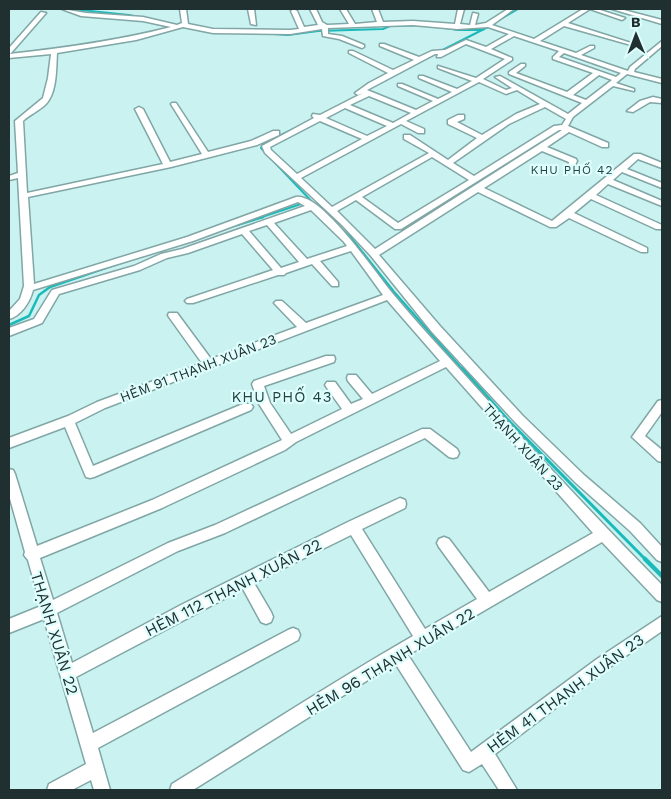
<svg xmlns="http://www.w3.org/2000/svg" width="671" height="799" viewBox="0 0 671 799" font-family="'Work Sans',sans-serif">
<rect width="100%" height="100%" fill="#caf2f1"/>
<g fill="none" stroke-linecap="round" stroke-linejoin="round">
<path stroke="#1cb9b9" stroke-width="2" d="M71 9 129 15 181 26
M499 20 518 9
M440 27 458 30H483
M189 28 208 32
M261 33 288 35 318 31 383 29 390 26 419 25
M417 63 490 26
M300 126 264 143 261 148 316 206
M259 218 304 203"/>
<path stroke="#1cb9b9" stroke-width="2.5" d="M237 225 263 217
M339 227 351 238 394 292 463 370
M9 325 29 316 39 295 50 287 126 261"/>
<path stroke="#1cb9b9" stroke-width="3" d="M462 368 507 419 646 560"/>
<path stroke="#1cb9b9" stroke-width="4.5" d="M645 559 662 576"/>
<defs>
<path id="minor" d="M62 9 86 13 143 17 177 25 182 23 180 9H186L188 24 213 29 290 30 299 29 291 11 294 9 297 11 304 27 318 25 310 9H316L322 22 327 25 349 24 340 9H346L355 24 377 22 372 9H378L383 22 413 21 455 24 458 9H464L460 24 470 25 473 13 478 14 475 25 486 23 508 9H514L492 25 534 39 583 9H597L625 18 622 20 590 9 568 23 631 43V45L564 26 540 41 576 53 590 46H594V48L581 55 628 71 630 67 662 41V46L635 69 634 72 662 79V83L627 74 616 83 634 89V91L613 86 573 117 568 126 608 143V147H602L569 132 547 147 576 159 577 161 574 167H568L569 162 542 151 484 188 552 221 634 154H640L662 163V168L638 159 627 169 662 183V188L622 172 613 180 662 201V206L608 184 596 195 662 225V229H656L591 199 574 213 647 248V252H641L569 218 556 227H550L478 192 379 255 440 326 523 416 584 475 640 523 662 547V562L657 560 630 531 576 483 515 422 432 332 371 256 342 225 265 153 262 146 314 118 312 116 313 114 320 115 363 93 358 95 355 93 369 83 388 73 349 53V51H353L393 70 414 60 380 46V44H384L419 57 432 51 445 50 466 40 486 47 509 34 488 27 457 29 413 25 328 28V34L342 36 364 45V47L362 48 339 39 323 36 322 29 290 34 213 33 183 27 136 40 57 53C56 69 57 92 46 104 39 111 29 115 23 121L27 193 163 164 135 109 139 107 143 109 170 162 202 154 171 104 172 103H176L208 152 251 141 273 131H279V135L257 145 171 167 28 197 34 284 187 237 296 197C322 193 376 274 393 294 415 321 440 347 463 373 528 445 594 516 662 585V602L657 600 602 542 408 655 471 752 597 659 662 616V631L607 669 495 754 517 790H499L482 764 469 772 463 770 395 663 193 790H170L172 784C252 735 331 683 413 636L351 535 254 583 271 612 273 617 271 622 266 624 261 622 243 589 76 677 93 733 288 630 293 628 298 630 300 635 298 640 98 748 110 790H94L91 780 72 790H47L49 784 86 764 44 619 9 633V619L41 606 28 560 24 555 25 552 9 495V469L13 470 15 474 37 546 152 500 282 440 259 404 252 384 254 381 326 356H334L335 359 334 362 264 386 270 403 291 434 342 409 327 388 325 385 327 382H335L351 404 363 399 348 381 347 378 348 375H356L372 394 440 361 387 300 105 408 75 423 93 466 243 404H251L253 407 251 410 94 477 90 478 86 477 65 427 9 448V438L68 416 97 402 202 363 169 317 168 315 169 313H177L211 359 297 327 276 305 274 303 276 301H282L306 323 383 295 351 251 320 261 338 282V286H332L312 264 286 273 284 275H278L193 303H187L185 301 187 299 273 270 242 234 188 253 167 258 140 270 59 294 42 323 9 336V328L34 319 52 290 134 266 161 254 182 249 305 206 298 202 193 241 33 290C30 302 21 316 9 319V311L20 299 24 286 18 178 9 180V176L18 173 15 121 43 98 48 78 51 54 9 58V54C64 48 117 41 171 27L143 21 81 16ZM514 36 559 51 553 57V59L593 73 567 92 516 73 525 66V64H521L509 72V74L582 103 568 114 500 76 495 77 512 88 506 90 483 79 512 60V58L491 49ZM466 44 505 59 476 78 438 66V68L472 81 457 89 423 76H419V78L452 92 438 99 402 84H398V86L433 101 416 110 367 90 435 54H438L437 57H441ZM564 53 621 73 616 77 559 57ZM599 75 612 80 586 100 573 95ZM479 82 506 94 517 90 540 104 516 114 482 135 457 122 464 119V115H458L448 120V124L477 138 448 160 410 135H404V139L429 153 332 207 301 178 401 124 418 133H424V129L406 121ZM369 96 411 113 393 123 350 105ZM545 107 566 119 562 125 554 126 474 176 453 163 509 124ZM345 108 387 126 367 136 326 118ZM320 121 362 139 297 174 271 150 270 147ZM559 130H562L375 249 337 211 356 200 395 229H401ZM432 157 469 180 398 223 362 197ZM311 210 344 242 347 246 307 259 274 223ZM267 225 299 262 281 268 249 231ZM446 367 593 533 489 592 449 539 444 537 439 539 437 543 439 547 477 599 425 629 362 529 405 508 406 504 405 500 400 498 348 522 181 605 72 663 57 613 178 551 225 533 425 438 449 457 453 458 457 457 459 453 457 449 430 429H422L215 525 168 543 53 600 40 558 162 508 285 450 296 442Z
M248 9H254L256 25 251 24Z
M612 9H620L662 20V24Z
M41 12 46 13 11 53 9 54V48Z
M653 97 662 99V103L650 102 633 112 627 111 640 101Z
M662 400V412L645 436 662 450V462L658 461 632 437 658 401Z"/>
</defs>
<use href="#minor" stroke="#80a6a5" stroke-width="3"/>
<use href="#minor" fill="#fff" fill-rule="evenodd"/>
</g>
<g text-anchor="middle" stroke-width="4.5" stroke-linejoin="round" paint-order="stroke">
<g font-size="12" letter-spacing="1" fill="#204443" stroke="#defefd">
<text x="572" y="174">KHU PHỐ 42</text>
</g>
<g font-size="14" fill="#203030" stroke="#defefd">
<text transform="translate(198 368) rotate(-21)" y="5">HẺM 91 THẠNH XUÂN 23</text>
<text transform="translate(523 447) rotate(48)" y="5">THẠNH XUÂN 23</text>
</g>
<g font-size="15" letter-spacing="1" fill="#204443" stroke="#defefd">
<text x="282" y="402">KHU PHỐ 43</text>
</g>
<g font-size="16" fill="#203030" stroke="#defefd">
<text transform="translate(233 587) rotate(-27)" y="6">HẺM 112 THẠNH XUÂN 22</text>
<text transform="translate(55 633) rotate(73)" y="6">THẠNH XUÂN 22</text>
<text transform="translate(390 661) rotate(-31)" y="6">HẺM 96 THẠNH XUÂN 22</text>
<text transform="translate(565 693) rotate(-36)" y="6">HẺM 41 THẠNH XUÂN 23</text>
</g>
</g>
<rect width="671" height="799" fill="none" stroke="#203030" stroke-width="20"/>
<g transform="translate(636 35) rotate(359)" stroke="#defefd" stroke-width="4" paint-order="stroke">
<path d="M0-4L9 19L0 12L-9 19Z" fill="#203030"/>
<text y="-8" font-size="14" font-weight="bold" text-anchor="middle" fill="#203030">B</text>
</g>
</svg>
